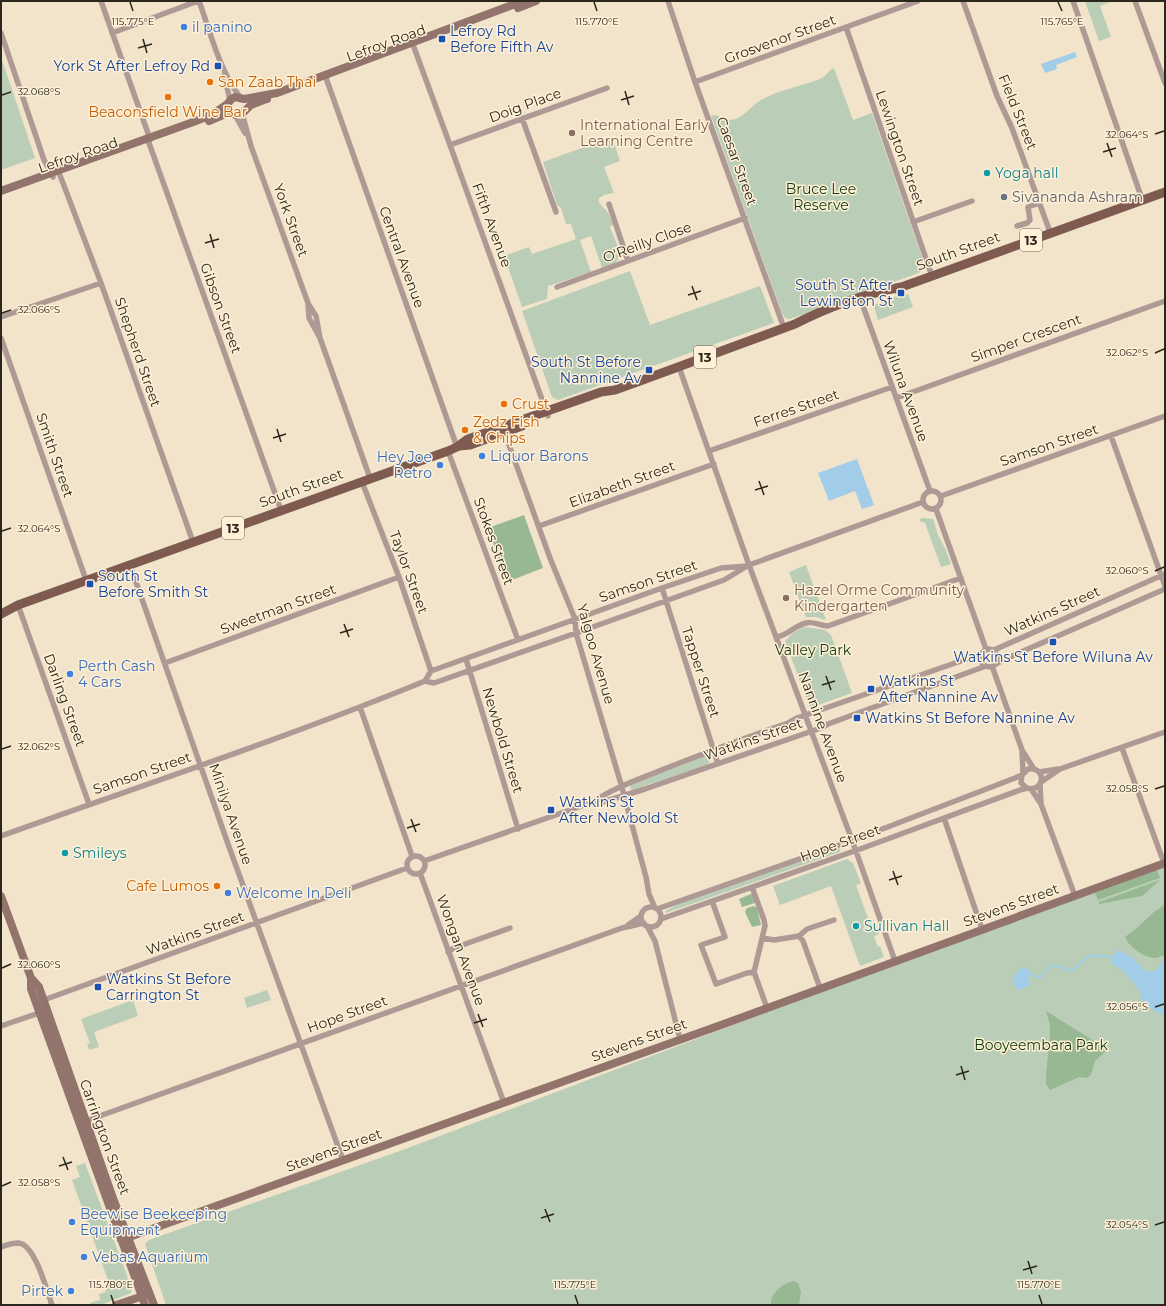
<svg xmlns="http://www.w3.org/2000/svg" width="1166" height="1306" viewBox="0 0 1166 1306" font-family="Montserrat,sans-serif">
<rect width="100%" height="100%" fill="#f1e4ca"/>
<path fill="#baceb7" d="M1085 1H1113L1100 6 1111 37 1099 41Z
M1 57 35 158 1 170Z
M834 68 853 120 872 113 923 260V267L920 272 916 274 790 319C786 319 784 317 782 313L711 116 716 115C722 119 729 121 736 119 746 115 752 105 761 100 781 89 803 86 822 78 828 75 828 70 834 68Z
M612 137 620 161 604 167 614 193C608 194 593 196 601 205 603 208 606 209 608 213 610 216 612 221 613 225L610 227C613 236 625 256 615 263 611 266 606 267 602 268L591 236 580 240 591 272 548 286 547 299 522 307 504 256 529 247 532 254 576 239 571 224H566L561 208 557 205 543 162Z
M630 271 650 325 760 286 774 323 558 400 552 397 522 311Z
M908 294 913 307 878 320 874 307 876 304 899 295 901 296Z
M924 518 933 519 938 535 945 548 951 564 941 567 925 523 920 521V519Z
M806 565 826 620 816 617H806L789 572Z
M805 627 825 630 831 635 852 693 810 708 785 641 794 632Z
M705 756 708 757 710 760 708 765 632 790 630 788 631 785 662 772Z
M839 846 840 852 666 913 665 911 688 899Z
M847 859 853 863 861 883 856 885 869 921 874 920 879 934 874 936 878 947 880 946 884 957 860 966 831 886 780 905 773 886Z
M1165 867V1305H166L145 1244 149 1240 408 1148 828 989Z
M267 990 271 1000 247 1008 244 998Z
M133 1000 138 1016 94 1032 99 1047 89 1050 87 1044 90 1043 81 1019Z
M85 1163 132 1289 131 1293 101 1305H91L90 1303 100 1300 99 1294 106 1292 105 1289 110 1286 72 1180 80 1177 76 1166Z"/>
<path fill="#98b793" d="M524 515 543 568 507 582 488 528Z
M1157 870 1160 878 1098 900 1095 893Z
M1160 880 1142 896 1099 904V902Z
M751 894 753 895 755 903 742 907 739 899Z
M1165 905V955C1162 956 1159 957 1156 958 1144 958 1129 947 1125 937L1138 927 1155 911Z
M754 906 757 908 761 925 752 927 745 912 747 908Z
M1046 1011 1107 1049 1104 1053 1095 1061 1091 1075 1087 1078 1079 1077 1050 1090 1046 1084V1074L1050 1038V1025Z
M794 1281 798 1283 801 1292 799 1305H771C770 1293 783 1283 794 1281Z"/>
<path fill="#a2cde9" d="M1075 52 1077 57 1056 65 1057 69 1045 73 1041 64Z
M857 459 874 505 862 509 855 491 829 501 818 473Z
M1118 950 1132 957 1143 969 1149 972 1156 970 1165 958V1015L1159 1013 1144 1005 1140 991 1122 970 1112 964V957Z
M1023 967 1027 968C1030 974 1030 978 1030 985L1026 987 1018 990C1010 982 1014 973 1023 967Z"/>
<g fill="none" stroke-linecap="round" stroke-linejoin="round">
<path stroke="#a2cde9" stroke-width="2" d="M1029 971 1037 977H1041L1047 969 1054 965 1071 971C1079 967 1080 963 1086 958 1092 954 1105 956 1112 957"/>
<path stroke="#af9994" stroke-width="5.5" d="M101 1 150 139 149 143 281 510
M199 1C211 34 219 69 240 97
M668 1 695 82 784 328
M963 1 997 96 1012 128 1050 232
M1073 1 1142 199
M1135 1 1165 83
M846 27 932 276
M1 33 44 160 53 177
M112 33 198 1
M412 42 450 145 548 416
M224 75 230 100
M325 75 457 447
M695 82 918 1
M242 113 251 146 308 303 309 318 320 338
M235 115 245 133
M522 118 556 212
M450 145 607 88
M58 170 101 283 193 542
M609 204 628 261
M913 222 972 201
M1017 226 1027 223 1030 220 1028 207 1040 203
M557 287 745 218
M860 298 930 491
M309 305 316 316 320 338 370 478
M1 317 101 283
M1 338 86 580
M679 367 749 565 852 840 895 961
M896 398 1165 301
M504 431 550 558 575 619 576 633 621 784 646 877 649 894 655 908
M1111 436 1165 586
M448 451 518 640
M709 451 892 387
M362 482 399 577 431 671
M923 500a9 9 0 1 1 18 0a9 9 0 1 1-18 0Z
M941 496 1165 416
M936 509 986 649
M539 526 714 464
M130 565 228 844 343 1160
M662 588 718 764
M18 605 89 804
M777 637C788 635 794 626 806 623 814 621 820 626 828 626L961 578
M994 650 1165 574
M466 659 518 829
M165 663 399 577
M996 663 998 656 994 650 988 649C975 653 980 670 992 666 996 665 999 662 1003 660L1165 589
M992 666 1022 750 1034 769
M425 681 431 671 662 588 721 568 747 566
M360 707 412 856
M1122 748 1164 863
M1022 752 1023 772
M1039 772 1058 769
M1041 782 1060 769 1165 732
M1040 784 1041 804 1075 896
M1031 789 1041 804
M593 802H603L645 789 821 728 828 724 986 666
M944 818 982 929
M1 836C143 785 286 738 425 681L434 683 576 633 724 580 749 565 923 502
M407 865a9 9 0 1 1 18 0a9 9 0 1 1-18 0Z
M424 861 593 802C613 788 637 780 659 771 702 754 745 738 788 723L797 718 981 654
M420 873 504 1103
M752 887 764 920 765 926 754 972 767 1008
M712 901 725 937 701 945 716 984 747 973 754 972
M641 917a10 10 0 1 1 20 0a10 10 0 1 1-20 0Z
M657 909 859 838 1015 778 1022 775 1028 769C1047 766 1045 793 1027 788L1021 783 1022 775
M661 919 863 848 1020 790 1027 788
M628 925 641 916
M647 926 655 941 680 1039
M799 936 807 929 834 920
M763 938 774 940 799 936 803 941 820 988
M448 952 454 948 510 928
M41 1001 407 868
M1 1026 42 1012
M83 1122 622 928 644 923
M1 1247C6 1245 13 1243 19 1243 35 1245 47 1291 52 1305"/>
<path stroke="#93746c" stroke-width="8" d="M518 8 536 1
M228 104C228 111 233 118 241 114 245 112 247 108 251 105 256 103 261 101 267 99
M209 121 230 112
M1 191 196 121C207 117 217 112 226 105 229 103 230 99 235 97L244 99 277 93 523 1
M1 896 31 978V989L145 1305
M31 978 39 987 114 1201 154 1305
M121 1240 721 1025 1165 863
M116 1305 146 1295"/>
<path stroke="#7f5a51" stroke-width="9" d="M896 289 1165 192
M459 446 470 445 522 426
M1 614 18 605 448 451 457 447 468 439 601 392 615 390 640 381 795 324C828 307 865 294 901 287"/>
</g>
<path fill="none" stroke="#2c271d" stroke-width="1.5" d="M130 2 133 11M594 2 597 11M1058 2 1062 11M143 39 147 53M138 48 152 44M625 91 629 105M2 95 11 92M621 100 634 96M1155 134 1164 131M1107 143 1112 157M1103 152 1116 148M210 234 214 248M205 243 219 239M692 286 697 300M688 295 701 291M2 313 11 310M1155 353 1164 349M277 429 281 442M273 438 286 434M759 481 764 495M755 490 768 486M2 531 11 528M1155 571 1164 567M344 624 349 637M340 633 353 629M826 676 831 690M822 685 835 681M2 749 11 746M1155 789 1164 786M411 819 416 832M407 828 420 824M893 871 898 885M889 880 902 876M2 968 11 964M1155 1007 1164 1004M478 1014 483 1027M474 1023 487 1019M961 1066 965 1080M956 1075 969 1071M63 1157 68 1170M59 1166 72 1162M2 1186 11 1182M545 1209 550 1222M541 1218 554 1214M1155 1225 1164 1222M1028 1261 1032 1274M1023 1270 1037 1266M111 1295 114 1304M575 1295 578 1304M1039 1295 1042 1304"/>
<g fill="#3f7fe0" stroke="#fef1d7" stroke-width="1.5">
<circle cx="184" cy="27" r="4"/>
<circle cx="482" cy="456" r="4"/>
<circle cx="440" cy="465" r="4"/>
<circle cx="70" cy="674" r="4"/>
<circle cx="228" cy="893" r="4"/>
<circle cx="72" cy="1222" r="4"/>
<circle cx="84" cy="1257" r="4"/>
<circle cx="71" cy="1291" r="4"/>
</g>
<g fill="#1a4fb4" stroke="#fef1d7" stroke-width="1.5">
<rect x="438" y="35" width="8" height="8" rx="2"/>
<rect x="214" y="62" width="8" height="8" rx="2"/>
<rect x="897" y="289" width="8" height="8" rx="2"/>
<rect x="645" y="366" width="8" height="8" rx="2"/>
<rect x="86" y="580" width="8" height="8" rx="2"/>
<rect x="1049" y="638" width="8" height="8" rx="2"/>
<rect x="867" y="685" width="8" height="8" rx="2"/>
<rect x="853" y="714" width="8" height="8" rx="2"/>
<rect x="547" y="806" width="8" height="8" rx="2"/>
<rect x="94" y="983" width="8" height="8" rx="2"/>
</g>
<g fill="#e8710a" stroke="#fef1d7" stroke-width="1.5">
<circle cx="210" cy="82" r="4"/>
<circle cx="168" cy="97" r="4"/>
<circle cx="504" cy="404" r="4"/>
<circle cx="465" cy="430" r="4"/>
<circle cx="217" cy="886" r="4"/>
</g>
<g fill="#8d6e63" stroke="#fef1d7" stroke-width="1.5">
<circle cx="572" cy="133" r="4"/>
<circle cx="786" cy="598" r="4"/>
</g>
<g fill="#0f9aa8" stroke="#fef1d7" stroke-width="1.5">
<circle cx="987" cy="173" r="4"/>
<circle cx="65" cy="853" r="4"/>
<circle cx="856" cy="926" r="4"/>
</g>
<circle fill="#6b7280" stroke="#fef1d7" stroke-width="1.5" cx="1004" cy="197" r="4"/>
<g text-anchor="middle" stroke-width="3" stroke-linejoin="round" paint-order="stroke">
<g fill="#fef1d7" stroke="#6b6455" stroke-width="1">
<rect x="1020" y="229" width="22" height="22" rx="3"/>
<rect x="694" y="346" width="22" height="22" rx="3"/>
<rect x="222" y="517" width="22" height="22" rx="3"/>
</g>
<g font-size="13" font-weight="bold" fill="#2c271d">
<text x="1031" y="245">13</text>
<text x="705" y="362">13</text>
<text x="233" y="533">13</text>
</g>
<g font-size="14" fill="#366cbe" stroke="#fef1d7" text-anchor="start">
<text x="192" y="32">il panino</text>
<text x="490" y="461">Liquor Barons</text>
<text x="432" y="462" text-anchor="end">Hey Joe<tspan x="432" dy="16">Retro</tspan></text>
<text x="78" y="671">Perth Cash<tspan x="78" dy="16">4 Cars</tspan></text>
<text x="236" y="898">Welcome In Deli</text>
<text x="80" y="1219">Beewise Beekeeping<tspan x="80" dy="16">Equipment</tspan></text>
<text x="92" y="1262">Vebas Aquarium</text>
<text x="63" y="1296" text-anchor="end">Pirtek</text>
</g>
<g font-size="14" fill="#164399" stroke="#fef1d7" text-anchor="start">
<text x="450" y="36">Lefroy Rd<tspan x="450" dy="16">Before Fifth Av</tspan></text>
<text x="210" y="71" text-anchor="end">York St After Lefroy Rd</text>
<text x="893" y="290" text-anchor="end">South St After<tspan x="893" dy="16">Lewington St</tspan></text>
<text x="641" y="367" text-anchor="end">South St Before<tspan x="641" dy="16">Nannine Av</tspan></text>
<text x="98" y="581">South St<tspan x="98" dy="16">Before Smith St</tspan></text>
<text x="1053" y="662" text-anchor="middle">Watkins St Before Wiluna Av</text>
<text x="879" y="686">Watkins St<tspan x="879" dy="16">After Nannine Av</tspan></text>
<text x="865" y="723">Watkins St Before Nannine Av</text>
<text x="559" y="807">Watkins St<tspan x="559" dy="16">After Newbold St</tspan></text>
<text x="106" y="984">Watkins St Before<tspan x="106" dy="16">Carrington St</tspan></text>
</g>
<g font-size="14" fill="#2c271d" stroke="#fef1d7">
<text transform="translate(780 39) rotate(-20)" y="5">Grosvenor Street</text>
<text transform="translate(386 43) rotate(-20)" y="5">Lefroy Road</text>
<text transform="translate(525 105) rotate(-20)" y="5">Doig Place</text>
<text transform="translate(1018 112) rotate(68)" y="5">Field Street</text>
<text transform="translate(900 148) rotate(71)" y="5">Lewington Street</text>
<text transform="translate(78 155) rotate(-19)" y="5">Lefroy Road</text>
<text transform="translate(737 161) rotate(70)" y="5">Caesar Street</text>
<text transform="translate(291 220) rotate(70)" y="5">York Street</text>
<text transform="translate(492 225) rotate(70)" y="5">Fifth Avenue</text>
<text transform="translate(647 242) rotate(-20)" y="5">O'Reilly Close</text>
<text transform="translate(958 251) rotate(-20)" y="5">South Street</text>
<text transform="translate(402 257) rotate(70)" y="5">Central Avenue</text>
<text transform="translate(221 308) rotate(70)" y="5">Gibson Street</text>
<text transform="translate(1026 338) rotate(-20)" y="5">Simper Crescent</text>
<text transform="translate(138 352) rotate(71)" y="5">Shepherd Street</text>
<text transform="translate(906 391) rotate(70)" y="5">Wiluna Avenue</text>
<text transform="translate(796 408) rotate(-19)" y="5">Ferres Street</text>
<text transform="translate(1049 445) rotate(-19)" y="5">Samson Street</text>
<text transform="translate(55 455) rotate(71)" y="5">Smith Street</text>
<text transform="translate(622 484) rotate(-20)" y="5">Elizabeth Street</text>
<text transform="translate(301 488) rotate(-20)" y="5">South Street</text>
<text transform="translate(494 541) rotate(70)" y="5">Stokes Street</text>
<text transform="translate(409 572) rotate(70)" y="5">Taylor Street</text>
<text transform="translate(648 581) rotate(-19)" y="5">Samson Street</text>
<text transform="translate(278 609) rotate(-20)" y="5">Sweetman Street</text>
<text transform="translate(1052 611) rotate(-24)" y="5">Watkins Street</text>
<text transform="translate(596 654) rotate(74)" y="5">Yalgoo Avenue</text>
<text transform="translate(701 672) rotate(72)" y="5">Tapper Street</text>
<text transform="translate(65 700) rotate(70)" y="5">Darling Street</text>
<text transform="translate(823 727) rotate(70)" y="5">Nannine Avenue</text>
<text transform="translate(753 739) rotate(-19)" y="5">Watkins Street</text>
<text transform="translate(503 740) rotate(73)" y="5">Newbold Street</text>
<text transform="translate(142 773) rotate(-19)" y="5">Samson Street</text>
<text transform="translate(231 814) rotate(71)" y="5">Minilya Avenue</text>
<text transform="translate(840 843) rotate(-20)" y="5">Hope Street</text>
<text transform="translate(1011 905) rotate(-20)" y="5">Stevens Street</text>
<text transform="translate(195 933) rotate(-20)" y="5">Watkins Street</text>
<text transform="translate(461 950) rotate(70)" y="5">Wongan Avenue</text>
<text transform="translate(347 1014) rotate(-20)" y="5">Hope Street</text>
<text transform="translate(639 1040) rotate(-20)" y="5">Stevens Street</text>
<text transform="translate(105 1137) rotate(70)" y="5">Carrington Street</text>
<text transform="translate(334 1150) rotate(-20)" y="5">Stevens Street</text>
</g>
<g font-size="14" fill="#c56008" stroke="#fef1d7" text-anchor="start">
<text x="218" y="87">San Zaab Thai</text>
<text x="168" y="117" text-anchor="middle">Beaconsfield Wine Bar</text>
<text x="512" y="409">Crust</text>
<text x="473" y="427">Zedz Fish<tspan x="473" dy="16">&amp; Chips</tspan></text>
<text x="209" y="891" text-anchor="end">Cafe Lumos</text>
</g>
<g font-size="14" fill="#785e54" stroke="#fef1d7" text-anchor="start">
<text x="580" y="130">International Early<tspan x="580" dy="16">Learning Centre</tspan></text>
<text x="794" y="595">Hazel Orme Community<tspan x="794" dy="16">Kindergarten</tspan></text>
</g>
<g font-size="14" fill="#0d838f" stroke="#fef1d7" text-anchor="start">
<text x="995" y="178">Yoga hall</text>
<text x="73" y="858">Smileys</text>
<text x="864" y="931">Sullivan Hall</text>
</g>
<g font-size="14" fill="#0e3907" stroke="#fef1d7">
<text x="821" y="194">Bruce Lee<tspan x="821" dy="16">Reserve</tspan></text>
<text x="813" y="655">Valley Park</text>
<text x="1041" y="1050">Booyeembara Park</text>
</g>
<g font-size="14" fill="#5b616d" stroke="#fef1d7" text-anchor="start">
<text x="1012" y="202">Sivananda Ashram</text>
</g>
</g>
<g font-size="10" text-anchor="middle" fill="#2c271d" stroke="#fef1d7" stroke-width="3" stroke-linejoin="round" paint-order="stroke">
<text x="133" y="25">115.775°E</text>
<text x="597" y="25">115.770°E</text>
<text x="1062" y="25">115.765°E</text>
<text x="39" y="95">32.068°S</text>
<text x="1127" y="138">32.064°S</text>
<text x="39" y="313">32.066°S</text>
<text x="1127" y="356">32.062°S</text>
<text x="39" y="532">32.064°S</text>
<text x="1127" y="574">32.060°S</text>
<text x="39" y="750">32.062°S</text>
<text x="1127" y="792">32.058°S</text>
<text x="39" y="968">32.060°S</text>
<text x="1127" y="1010">32.056°S</text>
<text x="39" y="1186">32.058°S</text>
<text x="1127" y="1228">32.054°S</text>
<text x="111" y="1288">115.780°E</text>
<text x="575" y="1288">115.775°E</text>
<text x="1039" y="1288">115.770°E</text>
</g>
<rect width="1166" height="1306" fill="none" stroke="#2c271d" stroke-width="4"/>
</svg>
